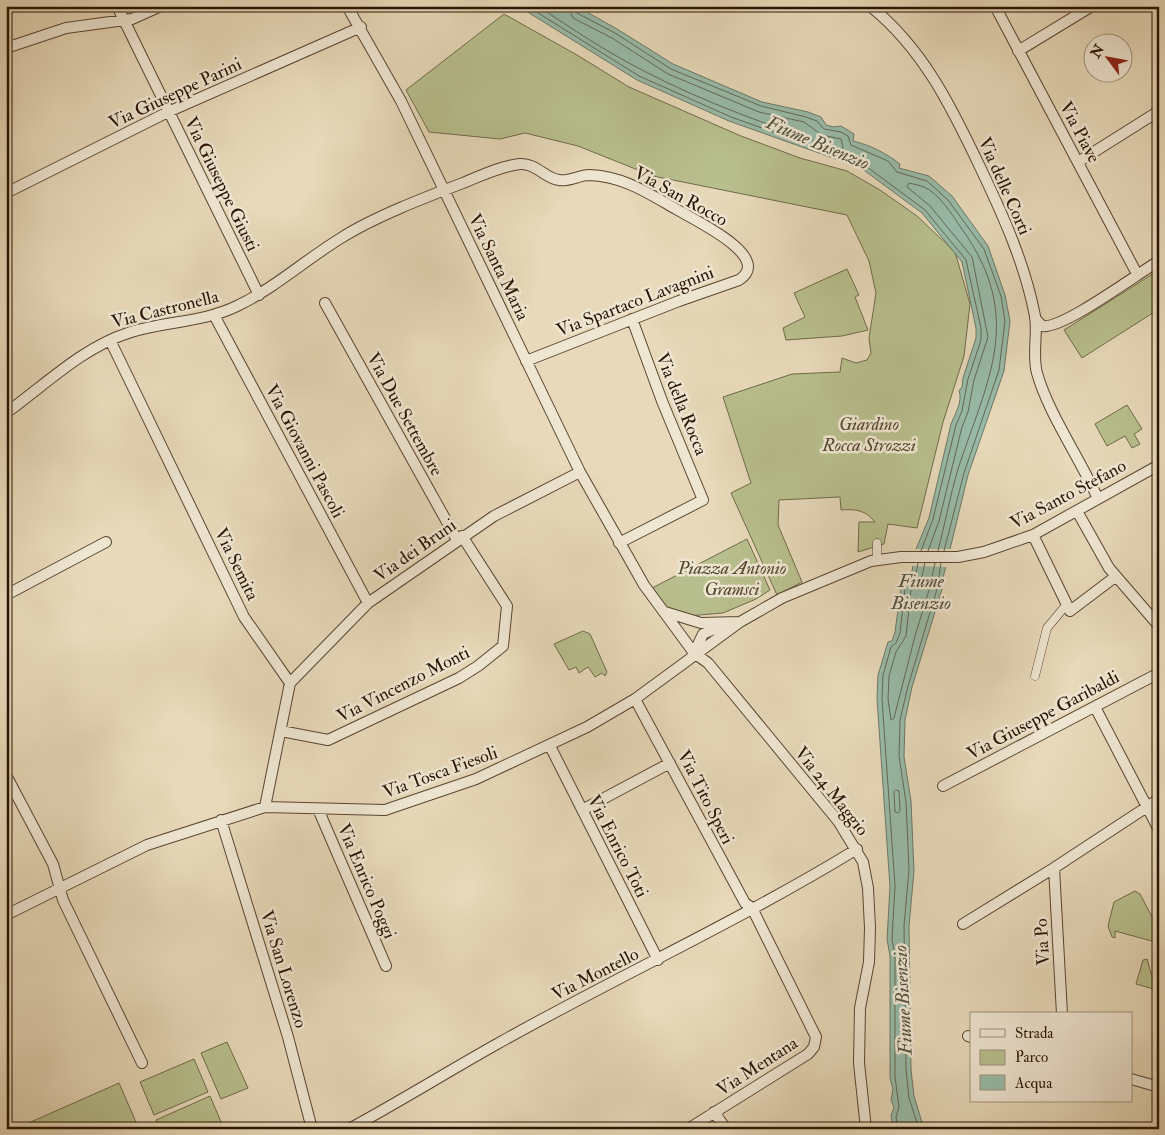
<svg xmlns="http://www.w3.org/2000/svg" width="1165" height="1135" viewBox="0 0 1165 1135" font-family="'IM FELL Double Pica',serif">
<rect width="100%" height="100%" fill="#e7d9b9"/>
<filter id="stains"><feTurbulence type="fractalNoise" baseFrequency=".004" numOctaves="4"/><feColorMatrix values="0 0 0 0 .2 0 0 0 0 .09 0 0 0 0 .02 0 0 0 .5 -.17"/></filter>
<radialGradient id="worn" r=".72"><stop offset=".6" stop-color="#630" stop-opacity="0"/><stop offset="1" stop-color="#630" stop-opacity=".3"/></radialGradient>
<path fill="#b8bf8e" stroke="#706a48" d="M504 14 577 55 629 87 741 136 800 158 847 171 880 190 917 216 955 252 970 304 964 356 943 422 917 528 888 524 884 544 858 552 859 522H875C865 510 856 509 841 510L840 497 779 500 778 525 802 582 777 595 731 493 751 483 723 397 792 374 840 372 842 358 856 363 867 360 871 353 869 338 876 293 869 261 847 215 653 176 578 146 525 133 500 139 429 132 406 90Z
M847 269 859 295 855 297 868 330 842 336 786 340 783 328 805 317 794 293Z
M1159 270V309L1082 358 1064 330Z
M1127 405 1142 429 1134 434 1140 444 1132 448 1125 436 1107 446 1095 424Z
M747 539 770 590 756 599 723 613 688 616 666 608 652 588Z
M583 631 590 634 607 672 605 676 602 673 595 677 588 667 579 673 576 667 569 670 554 644Z
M1135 891 1140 894 1159 930V943L1115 931V938L1112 937 1108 926 1114 902Z
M1147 959 1155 987 1154 989 1136 984 1143 960Z
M227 1042 248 1088 221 1099 201 1053Z
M194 1059 208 1092 154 1115 140 1082Z
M119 1083 139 1129H15Z
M210 1096 224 1129H160L156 1120Z"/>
<path fill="#98bba9" stroke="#6c7867" d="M518 6H576L617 29 673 64 762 102 808 112 821 117 826 125 834 127 841 126 854 134 853 141C870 145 886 153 900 164L899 168 929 176 952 196 988 246 1005 295 1010 321 1004 371 968 475 943 578 942 589 912 687 905 720 904 757 911 801 914 871 909 926 911 1070 914 1096 924 1129H893L891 1116 894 1107 891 1100 893 1089 890 1078V956L887 939 890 887 877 699 878 675 888 642 892 641 895 632 901 587 912 571 916 549 929 518 951 424C955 414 963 401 959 391L962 387 963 378 976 338V328L962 262 922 213 861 168 729 121 637 80Z"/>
<path fill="#e7d9b9" d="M913 549H952L948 567 910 566Z"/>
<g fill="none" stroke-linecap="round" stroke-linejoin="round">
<path stroke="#606856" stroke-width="1" d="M527 6 639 76 731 117 863 164 925 210 966 260 981 328V340L968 379 962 411 956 425 933 519 921 551
M538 6C572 29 607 52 642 70 705 103 773 127 840 149L843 148 841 139 822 135 804 122 759 112 668 74 612 38 573 18 568 6
M574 6 577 13 615 33 671 69 761 106 806 117 817 121 824 129 841 132 848 136 851 145 888 161 897 172 927 181 948 200 984 249 1001 296 1005 321 999 370 964 473 944 551
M928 551 939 521 962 427 968 412 974 380 988 337 972 257 930 206 907 187 909 183C913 184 919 185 924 187 940 194 952 215 962 229 1025 318 988 378 958 469 950 496 945 524 938 551
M925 563 922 576 911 590 906 636 896 652 889 676 888 699 891 720 894 718 915 636 930 587 935 563
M896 790 899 791 900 811 898 813 895 812 894 792Z
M898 1129 896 1117 899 1107 895 1077V956L892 939 895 886 882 699 883 675 891 647 896 643 900 633 905 588 916 573 918 563
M919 1129 909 1098 906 1070 904 926 909 870 906 802 899 756 900 720 908 686 937 589 941 563"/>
<defs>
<path id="pedestrian" d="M877 559V543
M1035 676 1047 628 1067 604"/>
<path id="minor" d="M117 6 259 295
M347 6 401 101 580 472 644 585 694 653 708 663 838 821 863 862 868 888 870 928 869 962 860 1008 859 1063 866 1129
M870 6C923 48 952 108 980 167 1003 215 1025 264 1035 316 1038 334 1032 355 1037 373 1048 413 1081 460 1098 499
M995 6 1137 274
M6 48 66 28 132 19 161 6
M1018 51 1092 6
M1078 162 1159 111
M6 193 168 112 361 27
M325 303 457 540
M214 315 368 603
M1035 318 1042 326C1062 330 1137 274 1159 261
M110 340 244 617 290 683 265 807
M6 413C45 385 82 348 128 333 164 321 202 323 237 306 275 288 305 260 341 238 374 217 426 197 463 183 480 176 501 166 520 164 536 163 546 179 559 180 569 182 579 175 589 175 623 176 648 193 676 209 692 219 775 257 739 280L679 301 526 361
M1077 511 1109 568 1159 626
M1033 535 1070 611 1115 577
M619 543 703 500 662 401 632 319
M6 595 106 542
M665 612 701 623 739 622
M694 653 703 634 721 626
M290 683 368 603 494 516 580 472
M635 699 745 903 752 908 816 1037 814 1047 808 1054 688 1129
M1095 707 1159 830
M281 731 328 740 459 678 478 666 503 646 507 606 462 536
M550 746 658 960
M6 775 53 864 63 900 142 1063
M943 786 1159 673
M318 809 386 966
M582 810 670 763
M221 820 288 1037 312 1129
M1054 868 1062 1014
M6 915 147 845 265 807 385 810 476 779 587 727 635 699 740 622 782 598 871 561 901 557H958L984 552 1033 535 1159 465
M963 924 1054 868 1159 799
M968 1036 971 1037
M1131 1079 1159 1087
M714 1112 726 1129
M349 1129C399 1102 447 1072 497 1044 616 977 741 920 857 849"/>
</defs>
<use href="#pedestrian" stroke="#584530" stroke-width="9"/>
<use href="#minor" stroke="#584530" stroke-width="12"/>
<use href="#pedestrian" stroke="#efe6d2" stroke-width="8"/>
<use href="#minor" stroke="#efe6d2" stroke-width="10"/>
</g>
<g text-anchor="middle" stroke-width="5" stroke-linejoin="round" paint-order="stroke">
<g font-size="18" fill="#291403" stroke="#efe6d2">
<text transform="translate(175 93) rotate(-25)" y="6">Via Giuseppe Parini</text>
<text transform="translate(1080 132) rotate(62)" y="6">Via Piave</text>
<text transform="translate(222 184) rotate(64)" y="6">Via Giuseppe Giusti</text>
<text transform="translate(1005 186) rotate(66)" y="6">Via delle Corti</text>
<text transform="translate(681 196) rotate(29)" y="6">Via San Rocco</text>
<text transform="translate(499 267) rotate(64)" y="6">Via Santa Maria</text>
<text transform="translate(635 301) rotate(-21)" y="6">Via Spartaco Lavagnini</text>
<text transform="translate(165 309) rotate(-14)" y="6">Via Castronella</text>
<text transform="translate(682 404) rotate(68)" y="6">Via della Rocca</text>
<text transform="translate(405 414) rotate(61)" y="6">Via Due Settembre</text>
<text transform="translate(305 451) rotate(62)" y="6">Via Giovanni Pascoli</text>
<text transform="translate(1068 494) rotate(-28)" y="6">Via Santo Stefano</text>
<text transform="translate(415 550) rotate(-35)" y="6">Via dei Bruni</text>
<text transform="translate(237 564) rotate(64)" y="6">Via Semita</text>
<text transform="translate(403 684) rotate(-27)" y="6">Via Vincenzo Monti</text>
<text transform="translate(1043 715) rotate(-28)" y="6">Via Giuseppe Garibaldi</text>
<text transform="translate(440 772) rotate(-20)" y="6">Via Tosca Fiesoli</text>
<text transform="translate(832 791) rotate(52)" y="6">Via 24 Maggio</text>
<text transform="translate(706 797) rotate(63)" y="6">Via Tito Speri</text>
<text transform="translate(618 846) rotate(63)" y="6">Via Enrico Toti</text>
<text transform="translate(367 881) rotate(67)" y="6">Via Enrico Poggi</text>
<text transform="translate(1042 942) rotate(-93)" y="6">Via Po</text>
<text transform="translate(284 969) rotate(73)" y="6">Via San Lorenzo</text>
<text transform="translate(595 974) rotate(-27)" y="6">Via Montello</text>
<text transform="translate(757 1066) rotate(-33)" y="6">Via Mentana</text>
</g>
<g font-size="18" font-style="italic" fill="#54472d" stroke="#efe6d2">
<text x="869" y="430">Giardino<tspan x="869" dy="21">Rocca Strozzi</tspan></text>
<text x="732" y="574">Piazza Antonio<tspan x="732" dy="21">Gramsci</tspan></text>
</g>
<g font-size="19" font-style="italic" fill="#504e3d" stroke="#efe6d2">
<text transform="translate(818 142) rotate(23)" y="7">Fiume Bisenzio</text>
<text x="921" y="587">Fiume<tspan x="921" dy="22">Bisenzio</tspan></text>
<text transform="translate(902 1000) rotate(-93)" y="7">Fiume Bisenzio</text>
</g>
</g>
<rect width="1165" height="1135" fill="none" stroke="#e7d9b9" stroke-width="25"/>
<rect x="8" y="8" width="1150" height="1120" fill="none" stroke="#291403" stroke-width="2.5"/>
<rect x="12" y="12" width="1140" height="1110" fill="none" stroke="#291403"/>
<rect x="970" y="1012" width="162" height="90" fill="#efe6d2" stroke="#a0927f"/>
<rect x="980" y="1029" width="25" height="8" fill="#efe6d2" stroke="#a0927f"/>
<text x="1015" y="1038" font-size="15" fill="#291403">Strada</text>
<rect x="980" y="1050" width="25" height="15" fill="#b8bf8e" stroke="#a0927f"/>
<text x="1015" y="1062" font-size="15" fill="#291403">Parco</text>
<rect x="980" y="1075" width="25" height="15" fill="#98bba9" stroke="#a0927f"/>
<text x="1015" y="1088" font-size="15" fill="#291403">Acqua</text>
<g transform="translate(1108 58) rotate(302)"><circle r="24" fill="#efe6d2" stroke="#a0927f"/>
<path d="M0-4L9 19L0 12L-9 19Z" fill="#8f2418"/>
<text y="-8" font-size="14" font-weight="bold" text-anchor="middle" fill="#291403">N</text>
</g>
<rect width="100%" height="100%" filter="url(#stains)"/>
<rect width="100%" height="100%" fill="url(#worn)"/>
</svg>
